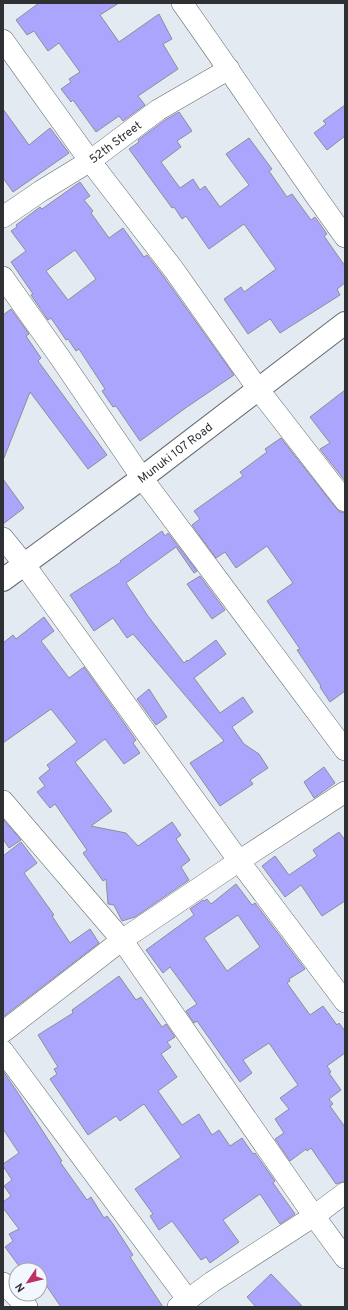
<svg xmlns="http://www.w3.org/2000/svg" width="348" height="1310" viewBox="0 0 348 1310" font-family="Overpass,sans-serif">
<rect width="100%" height="100%" fill="#e4eaf2"/>
<path fill="#aba5fe" stroke="#8e8e97" fill-rule="evenodd" d="M39 3H119L100 15 119 42 159 14 172 39 163 44 178 69 138 96 145 105 123 121 119 116 96 132 73 100 71 102 61 89 71 82 69 79 80 72 59 43 48 51 34 31 27 35 16 20Z
M345 105V136L327 150 314 133 326 124 323 121Z
M3 109 29 145 50 128 69 153 13 192 3 178Z
M179 112 192 131 177 141 181 147 161 162 180 188 193 179 200 190 205 186 220 207 249 185 226 154 249 138 272 169 269 171 287 197 292 194 311 220 315 217 327 234 324 236 345 266V283L337 289 340 295 280 333 271 320 270 319 248 334 224 299 241 287 244 292 276 269 244 224 209 249 186 216 182 219 174 207 172 208 129 149 139 142 138 140 165 120Z
M80 182 90 196 84 200 93 211 91 213 109 238 123 228 144 257 147 255 164 277 234 375 187 407 140 441 116 406 113 407 102 391 105 389 79 349 76 351 68 339 66 340 51 318 48 320 31 295 33 294 11 262 26 251 11 231 17 227 16 225 40 207 42 209ZM75 250 96 279 68 300 46 271Z
M11 309 29 334 26 336 41 358 38 361 107 455 88 469 30 392 4 458H3V315Z
M345 390V481L320 449 330 443 310 417Z
M281 438 336 508 340 512 345 513V691L330 702 320 687 321 686 297 650 300 649 267 601 293 583 267 546 236 568 225 552 216 558 192 525 200 519 194 511 243 476 240 472 267 452 265 449Z
M3 479 24 508 3 524Z
M162 531 165 536 168 533 197 571 194 573 176 547 126 583 148 616 184 663 187 660 188 661 216 640 226 654 194 678 220 713 243 697 253 712 232 727 244 744 259 754 268 768 250 780 253 784 220 806 190 763 224 741 133 634 127 638 113 618 94 631 70 595 121 562 120 561Z
M200 576 225 610 212 619 187 584Z
M44 617 54 631 41 641 69 678 84 667 136 740 133 743 140 753 124 764 105 739 75 762 112 811 91 826 126 833 138 846 172 822 181 835 176 839 190 860 181 867 189 880 135 917 122 921 114 905 108 904 106 879 103 881 83 853 87 850 55 804 50 808 37 792 45 786 39 778 50 769 47 765 77 742 51 709 3 743V643L13 635 16 639Z
M149 689 167 717 156 725 137 699Z
M324 767 335 783 314 798 304 782Z
M3 819 21 840 9 848 3 839Z
M339 832 345 840V901L322 916 301 885 285 897 262 866 275 856 289 875 317 856 313 850Z
M21 842 37 863 24 873 54 915 52 916 70 943 90 929 99 943 3 1017V856Z
M236 884 252 905 255 903 305 969 289 979 290 981 287 983 310 1015 323 1006 337 1025 339 1023 345 1031V1053L327 1066 331 1072 329 1073 341 1090 329 1099 333 1104 330 1106 345 1127V1181L336 1184 311 1148 307 1151 306 1149 290 1161 275 1139 284 1133 275 1119 289 1109 280 1098 298 1085 269 1043 243 1060 252 1073 240 1082 197 1021 194 1023 186 1011 197 1004 170 967 163 973 146 950 194 915 190 909 203 900 204 901 207 899 211 904ZM238 915 260 947 227 971 204 938Z
M119 976 136 1000 141 997 162 1027 166 1024 175 1037 167 1042 171 1047 161 1054 177 1077 158 1091 182 1125 199 1114 212 1135 219 1130 230 1146 242 1138 253 1154 255 1153 275 1181 273 1183 295 1214 280 1224 260 1194 223 1220 239 1242 210 1263 206 1257 201 1260 172 1221 159 1230 150 1216 153 1214 135 1189 181 1157 144 1104 120 1121 116 1116 88 1135 50 1079 57 1074 54 1069 58 1067 38 1035 73 1013 72 1010Z
M3 1071 18 1093 62 1161 60 1162 87 1200 91 1197 104 1218 107 1216 113 1224 133 1255 130 1257 163 1307H61L46 1285 40 1289V1270H22L5 1247 13 1241 9 1234 19 1229 3 1208V1202L11 1196 4 1186 12 1180 3 1166V1164L19 1153 3 1129Z
M271 1274 303 1307H256L247 1297Z"/>
<g fill="none" stroke-linecap="round" stroke-linejoin="round">
<defs>
<g id="minor">
<path d="M182 3C237 80 289 160 345 237"/>
<path d="M3 40 90 161 174 270 258 389 345 501"/>
<path id="s1" d="M3 217 41 191 90 161 158 110 229 69"/>
<path d="M3 277 61 359 142 478 345 750"/>
<path d="M3 538 24 564 239 861 345 1002"/>
<path d="M3 801 122 940 314 1216 345 1258"/>
<path d="M3 1032 122 940 239 861 345 792"/>
<path d="M3 1051 188 1300"/>
<path d="M3 1283 27 1307"/>
<path d="M178 1307 212 1282 314 1216 345 1193"/>
</g>
<g id="secondary">
<path id="s2" d="M3 580 142 478 345 323"/>
</g>
</defs>
<use href="#minor" stroke="#656a71" stroke-width="22"/>
<use href="#secondary" stroke="#656a71" stroke-width="24"/>
<use href="#minor" stroke="#fff" stroke-width="21"/>
<use href="#secondary" stroke="#fff" stroke-width="22"/>
</g>
<g text-anchor="middle" stroke-width="4" stroke-linejoin="round" paint-order="stroke">
<g font-size="12" fill="#2e3033" stroke="#f3f7fe">
<text dy="4" stroke="none"><textPath href="#s1" startOffset="135">52th Street</textPath></text>
<text dy="4" stroke="none"><textPath href="#s2" startOffset="214">Munuki 107 Road</textPath></text>
</g>
</g>
<rect width="348" height="1310" fill="none" stroke="#2e3033" stroke-width="8"/>
<g transform="translate(28 1282) rotate(235)"><circle r="19" fill="#f3f7fe" stroke="#a4a7ad"/>
<path d="M0-3L7 15L0 10L-7 15Z" fill="#be3061"/>
<text y="-6" font-size="11" font-weight="bold" text-anchor="middle" fill="#2e3033">N</text>
</g>
</svg>
